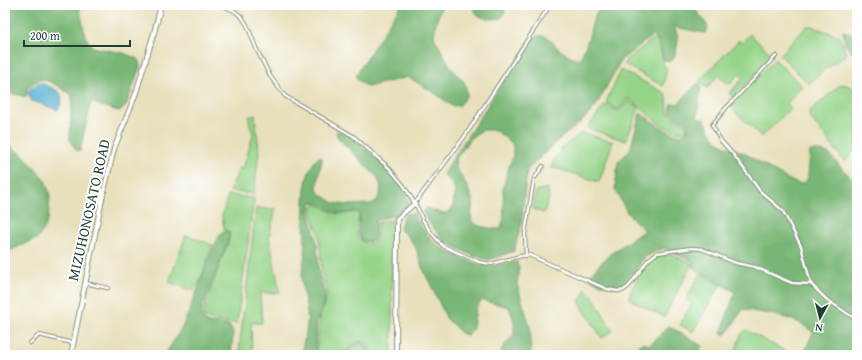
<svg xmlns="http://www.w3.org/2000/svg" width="862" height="360" viewBox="0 0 862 360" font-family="'Gentium Book Plus',serif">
<rect width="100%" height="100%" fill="#fff"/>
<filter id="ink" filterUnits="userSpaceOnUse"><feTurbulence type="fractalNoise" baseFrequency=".025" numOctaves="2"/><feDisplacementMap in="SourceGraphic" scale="8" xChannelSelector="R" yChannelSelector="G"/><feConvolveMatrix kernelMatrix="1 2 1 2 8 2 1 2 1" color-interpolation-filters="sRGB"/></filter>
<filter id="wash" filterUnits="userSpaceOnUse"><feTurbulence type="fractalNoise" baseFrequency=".012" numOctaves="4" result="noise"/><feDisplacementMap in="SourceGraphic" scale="16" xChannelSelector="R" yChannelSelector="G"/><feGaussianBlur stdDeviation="0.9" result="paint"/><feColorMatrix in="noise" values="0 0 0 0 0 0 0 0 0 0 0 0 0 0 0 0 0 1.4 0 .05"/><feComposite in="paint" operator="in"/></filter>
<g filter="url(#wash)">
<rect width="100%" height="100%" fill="#e7e0bb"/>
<path fill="#96d489" stroke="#5a885e" d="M807 26H811L839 36 847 54 824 70 809 84 780 55Z
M750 34 773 56 733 97 729 94 743 78 739 74 728 85 718 76 707 88 699 81 739 40 741 43Z
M653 39 657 40 663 60V64L667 69 663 86 624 64 626 60Z
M775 59 803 87 787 103 791 108 762 137 730 107Z
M621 70 665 93 667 98 668 114 685 125 686 127 687 132C660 132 650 114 630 99H627L619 109H616L606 102Z
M844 84 851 87 857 92V147L845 162 809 116V112L840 85Z
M628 101 639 107 626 141 587 128 605 105 619 111Z
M255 115 259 151 254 194 230 191 239 168 243 169 253 135 249 121V117Z
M581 133H583L613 142 599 182 559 169 551 168 555 157 561 153 560 149Z
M548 188 549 198 544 213 533 209 536 191Z
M228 195 254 198 237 323C225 322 214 323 203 317L205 305 229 240 230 232 224 229 222 216Z
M314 204C323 206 329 213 339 214 346 215 353 211 359 213L357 236 366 244H372L377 238 378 222 392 220V355H368L370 348 367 342C349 338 354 349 341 354 334 357 325 355 318 355L316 353 320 319 327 295 322 272 319 235 311 213 312 206Z
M256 208 276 209 269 237 280 293H260L262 323H251L252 352 239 351Z
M186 235 213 245 199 283 192 291 169 282Z
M671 254 692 264 664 317 631 300 629 298C631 287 645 262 655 257 660 254 666 254 671 254Z
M700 274 720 285 693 332 680 325 692 303 686 300Z
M586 289 592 295 613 331 602 338 579 302Z
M746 330 792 355H734L741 335Z"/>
<path fill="#78b675" stroke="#4c7a54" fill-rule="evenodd" d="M5 5H78L81 14 85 36 92 47 123 53 138 59 140 66 127 103 124 108 118 111 91 102 80 151 76 150 70 139 72 95 53 83 42 79 28 86 26 97 10 93 5 91Z
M401 5H442L436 23 434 37 451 68 465 83 467 95 460 105 452 106 436 94 408 77 367 87 357 79 356 75Z
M474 5H503L505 12 501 18 488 19 478 16 473 8Z
M602 5H692L705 22 708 28 705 33 674 27C681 38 677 49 673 60L669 62 664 60 658 39 652 36 621 60 596 106 582 121 557 141 527 170 521 226 514 251 489 260 473 256 444 241 427 220 423 212 427 208 440 213H447L453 207 455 188 449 180 443 174 531 39C549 29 550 44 563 52 567 55 573 57 578 59 587 53 591 24 596 13 598 11 600 8 602 5ZM482 130H495L513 144V156L507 173 503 188 504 217 501 229H493L479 226 472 222 471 217 473 202 467 186 455 166 457 157 473 136Z
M843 31 857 36V59L845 44Z
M697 84H700L701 87 697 118 705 120C708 126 711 135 716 140 723 146 735 149 744 153 762 163 780 177 799 184L806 182 808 177 810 151H819L828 153 852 179 857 182V355H803L813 333C799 316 764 314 743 309L726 335 721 333 735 292 693 268 692 261 664 248 645 257 623 285C612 287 596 285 589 277L590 274 610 254 645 230 628 214 615 189 618 162 630 150 640 113C648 119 669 134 679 135 682 135 686 133 688 132L687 124 670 113 671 104H678Z
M338 131C353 133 402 179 407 194 408 197 408 200 408 203L405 208 395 215 376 220 375 237 373 241 370 242 362 241 359 234 360 213 359 211C353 210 346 214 340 213 330 212 322 203 312 202L311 204 309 212 317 243 319 273 325 295 324 302 317 322 315 347 316 355H300C303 345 306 335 307 325 309 310 303 297 302 282 301 271 305 260 305 249 305 225 298 174 319 157L322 158V160L318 178 317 190 320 194 334 203 347 205 371 204 376 202 380 194 381 186 377 177 338 138 336 132Z
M5 143 23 155 45 180 50 195 48 220 45 227 38 238 11 250 5 258Z
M414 213C427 239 436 247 462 258 471 262 479 265 489 266 498 266 508 262 517 262L519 268 517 284 530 327 531 355H500C503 346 507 341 514 335V321L509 307 482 300 476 308 473 328 468 335 462 334 447 319 422 267 416 248 406 234 400 230 402 220 406 214Z
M225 231 229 233 228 242 202 307 201 317 208 323 229 325 233 332 231 355H165L183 326 218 237Z
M669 326 702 346 697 355H637L634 352 641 343 650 345Z
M361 342 365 343 369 349 367 355H344L353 345Z"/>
<path fill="#54aed2" stroke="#3a7683" d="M41 83C56 90 68 91 58 110L32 101 28 94 31 87Z"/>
</g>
<g filter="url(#ink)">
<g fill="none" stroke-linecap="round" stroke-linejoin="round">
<defs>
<path id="street" d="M221 5 233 10 242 17 247 25 256 48 270 76 285 96 353 136 389 168 404 186 418 209 422 219 433 235 443 246 479 262 491 264 521 256 529 255 607 289 617 291 624 290 629 286 648 260 657 253 692 248 702 249 736 263 755 267 792 283 811 284
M776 56 726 108 712 125 721 141 733 154 760 191 782 210 785 215 801 246 811 284 826 299 857 320
M415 203 465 136 550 5
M526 256 525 233 534 179 543 166
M85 283 108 288
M30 343 39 335 73 343"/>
<path id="secondary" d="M71 355 102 199 114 149 135 96 154 33 161 5
M396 355 397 219 415 203"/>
</defs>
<use href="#street" stroke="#838e78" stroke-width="4.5"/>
<use href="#secondary" stroke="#838e78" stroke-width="6"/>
<use href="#street" stroke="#fff" stroke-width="2.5"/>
<use href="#secondary" stroke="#fff" stroke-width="4"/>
</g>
</g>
<g text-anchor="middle" stroke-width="4" stroke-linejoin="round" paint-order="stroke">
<g font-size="15" fill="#1f3d34" stroke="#fff">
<text transform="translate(89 210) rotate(-77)" y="5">MIZUHONOSATO ROAD</text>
</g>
</g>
<rect width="862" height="360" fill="none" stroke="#fff" stroke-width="20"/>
<g transform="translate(820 318) rotate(187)" stroke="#ffffff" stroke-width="3" paint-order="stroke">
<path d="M0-3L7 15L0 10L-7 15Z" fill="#1f3d34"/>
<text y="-6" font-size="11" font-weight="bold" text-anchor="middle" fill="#1f3d34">N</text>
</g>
<path d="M24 40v6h106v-6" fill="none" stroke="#1f3d34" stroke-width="2"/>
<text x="30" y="40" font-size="12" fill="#1f3d34" stroke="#ffffff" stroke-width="3" paint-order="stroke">200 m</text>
</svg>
